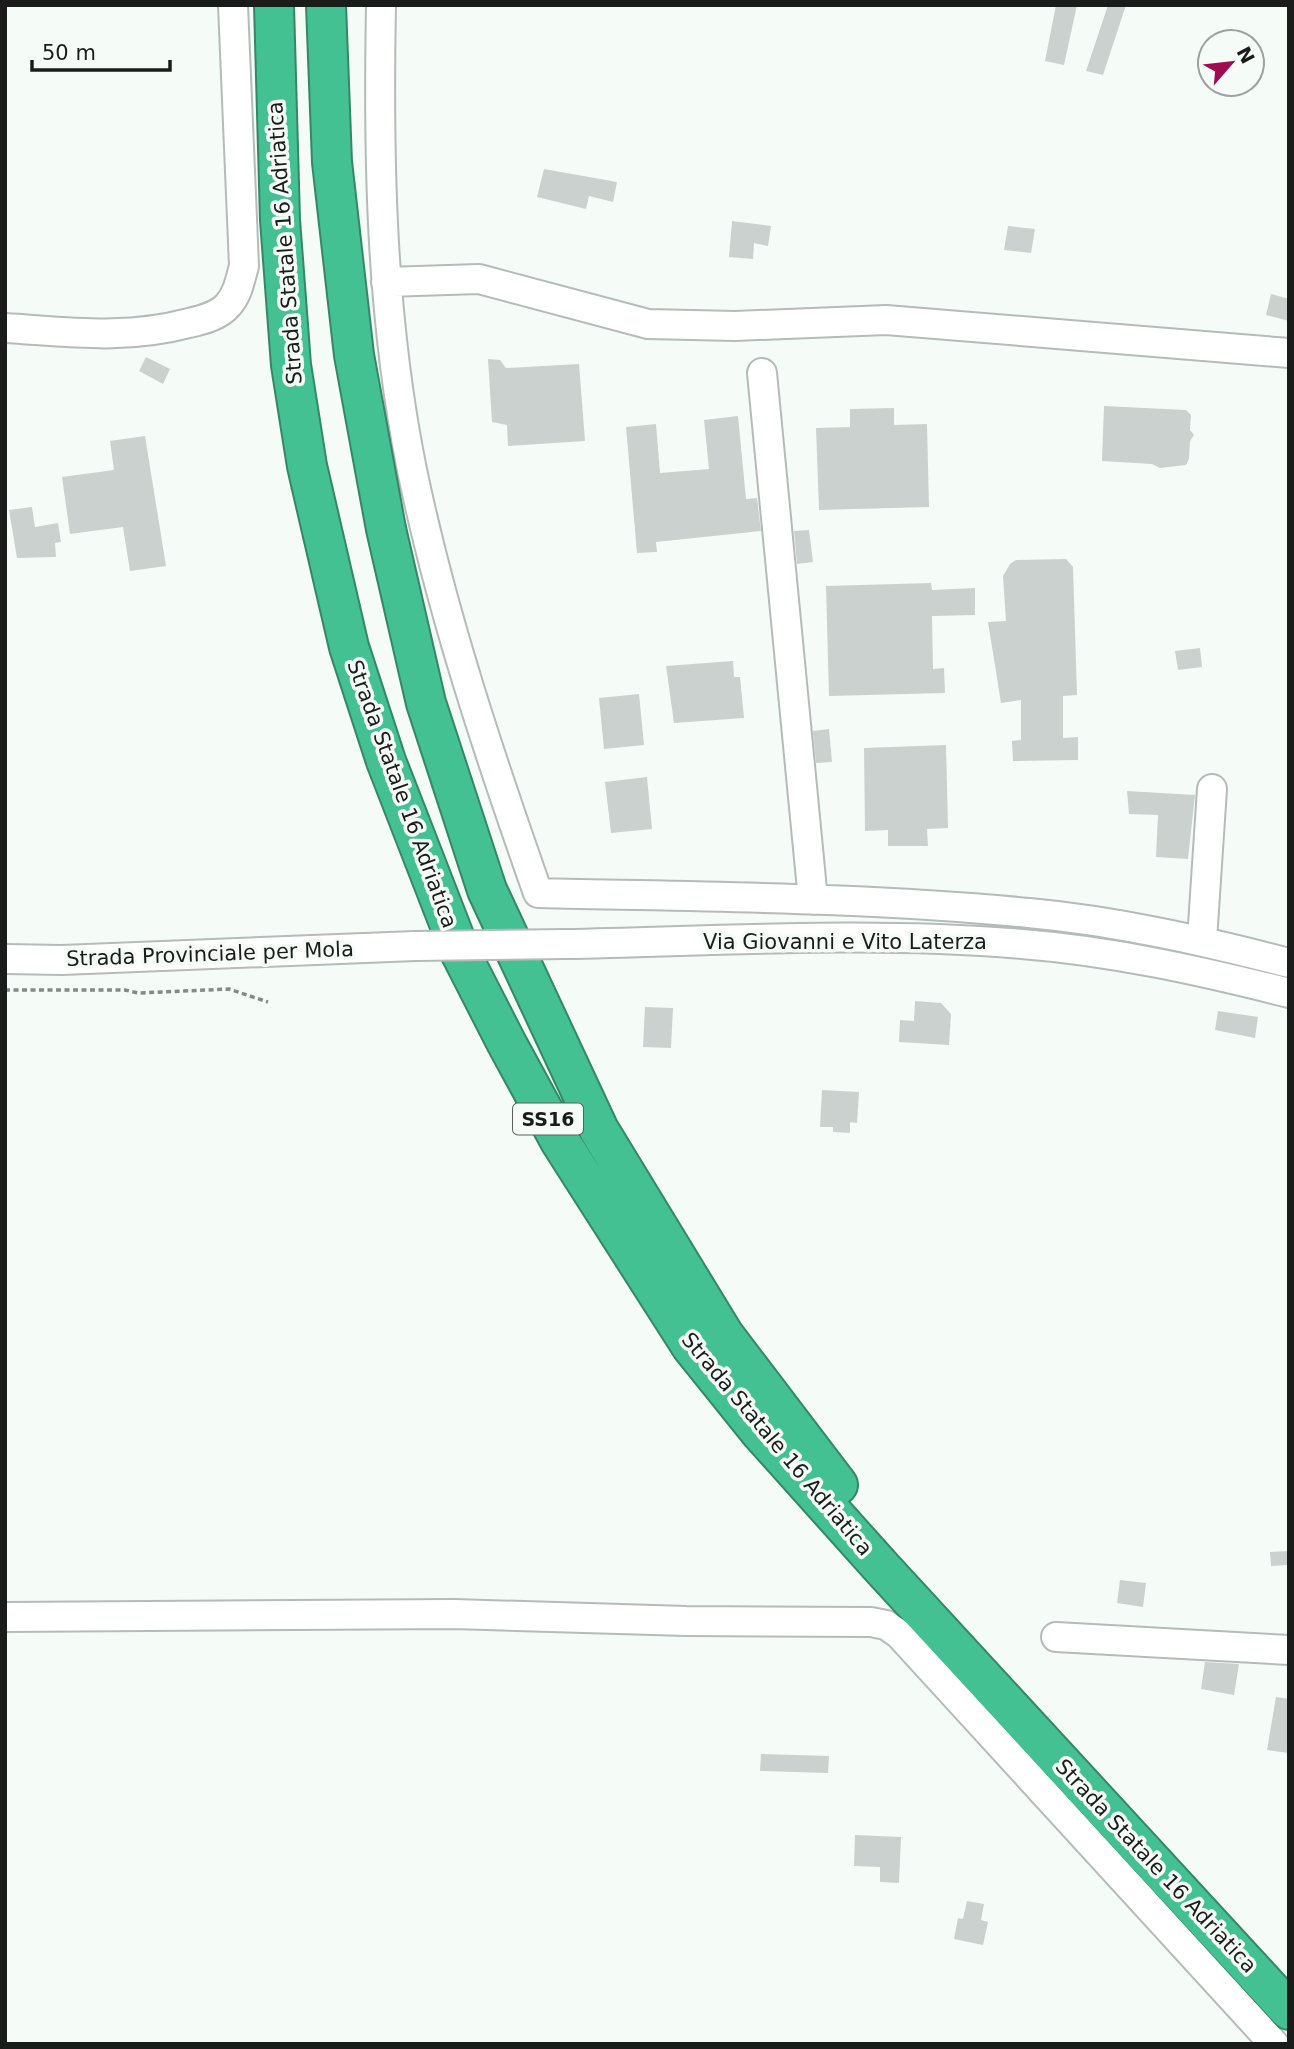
<svg xmlns="http://www.w3.org/2000/svg" width="1294" height="2049" viewBox="0 0 1294 2049" font-family="'DejaVu Sans',sans-serif">
<rect width="100%" height="100%" fill="#f5fcf8"/>
<path fill="#cbd1ce" d="M1056 5H1077L1064 65 1045 61Z
M1108 5H1126L1103 75 1086 71Z
M544 169 617 182 613 202 589 196 586 209 537 197Z
M732 221 771 226 768 246 754 243 753 259 729 257Z
M1008 226 1035 229 1031 253 1004 250Z
M1271 294 1289 299V321L1266 315Z
M146 357 170 369 163 384 139 371Z
M488 359 500 360 506 368 579 364 585 441 508 446 507 425 492 422Z
M1104 406 1186 410 1191 415 1190 430 1194 435 1190 441 1189 459 1186 465 1160 468 1152 464 1102 461Z
M894 408V425L927 424 929 507 819 510 816 428 850 427V409Z
M738 416 746 499 757 498 761 531 656 542 657 552 637 553 626 427 656 424 660 473 709 469 704 420Z
M145 436 166 566 130 571 123 527 70 534 62 477 114 470 110 441Z
M32 507 35 527 58 523 61 542 55 543 56 557 17 558 9 510Z
M809 530 813 562 797 564 794 531Z
M1066 559 1073 567 1077 695 1063 696V738L1078 737V760L1013 761 1012 741 1021 740V700L1001 703 988 622 1006 621 1003 576 1010 564 1016 560Z
M931 583 932 590 975 588V615L932 616 933 669 944 668 945 693 829 696 826 586Z
M1200 648 1202 667 1178 670 1175 651Z
M733 661 734 677H740L744 718 674 723 666 666Z
M639 694 644 745 604 749 599 698Z
M829 729 832 762 816 763 813 731Z
M946 745 948 828 927 829 928 846H888V830L865 831 864 748Z
M647 777 652 829 611 833 605 782Z
M1127 791 1195 795 1188 859 1156 857 1158 815 1129 814Z
M915 1001 941 1003 951 1014 949 1045 899 1042 900 1020 914 1021Z
M645 1007 673 1008 671 1048 643 1047Z
M1218 1011 1258 1017 1255 1038 1215 1030Z
M822 1090 859 1092 857 1123 850 1122V1133L833 1132V1127H820Z
M1289 1551V1565L1271 1566 1270 1552Z
M1120 1580 1146 1583 1143 1607 1117 1603Z
M1205 1662 1239 1664 1234 1695 1201 1689Z
M1276 1697 1289 1699V1753L1267 1750Z
M761 1754 829 1756 828 1773 760 1771Z
M855 1835 901 1837 899 1883 880 1882V1867L854 1866Z
M967 1901 984 1904 981 1920 988 1922 983 1945 954 1939 958 1918 963 1919Z"/>
<g fill="none" stroke-linecap="round" stroke-linejoin="round">
<defs>
<path id="minor" d="M381 5C378 161 381 317 412 470 442 614 489 754 538 893 702 897 867 897 1029 913 1117 921 1204 941 1289 963
M386 282 479 279 648 324 735 326 886 320 1289 353
M5 328C71 332 124 340 189 323 202 320 219 316 228 305 238 294 240 280 244 266L233 5
M762 373 813 900
M1202 940 1212 789
M565 944C717 941 871 931 1022 944 1112 951 1202 971 1289 993
M5 959 62 960 415 946
M5 1617 454 1614 686 1621 871 1622 886 1625 899 1634 1274 2044
M1056 1637 1289 1650"/>
<path id="highway" d="M274 5 280 220 291 365 307 466 349 647 386 761 461 954 506 1042 560 1141 691 1346 761 1433 882 1568 1289 2010
M326 5 332 162 354 355 386 529 426 703 487 890 599 1130 724 1335 838 1485"/>
</defs>
<use href="#minor" stroke="#b5bbb8" stroke-width="32"/>
<use href="#highway" stroke="#358768" stroke-width="42"/>
<path stroke="#858987" stroke-width="3.5" stroke-dasharray="5 3.5" stroke-linecap="butt" d="M5 990H125L138 993 229 989 268 1002"/>
<use href="#minor" stroke="#fff" stroke-width="28"/>
<use href="#highway" stroke="#43c192" stroke-width="38"/>
<defs>
<path id="minor-bridge" d="M415 946 565 944"/>
</defs>
<use href="#minor-bridge" stroke="#b5bbb8" stroke-width="32" stroke-linecap="butt"/>
<use href="#minor-bridge" stroke="#fff" stroke-width="28"/>
</g>
<g text-anchor="middle" stroke-width="7" stroke-linejoin="round" paint-order="stroke">
<rect fill="#f5fcf8" stroke="#5c5f5d" stroke-width="2" x="513" y="1103.5" width="70" height="31" rx="5"/>
<g font-size="19" font-weight="bold" fill="#1a1c1b">
<text x="548" y="1126">SS16</text>
</g>
<g font-size="21" fill="#1a1c1b" stroke="#f5fcf8">
<text transform="translate(285 243) rotate(-94)" y="7">Strada Statale 16 Adriatica</text>
<text transform="translate(402 794) rotate(70)" y="7">Strada Statale 16 Adriatica</text>
<text x="845" y="949">Via Giovanni e Vito Laterza</text>
<text transform="translate(210 954) rotate(-2)" y="7">Strada Provinciale per Mola</text>
<text transform="translate(777 1444) rotate(50)" y="7">Strada Statale 16 Adriatica</text>
<text transform="translate(1156 1866) rotate(47)" y="7">Strada Statale 16 Adriatica</text>
</g>
</g>
<rect width="1294" height="2049" fill="none" stroke="#1a1c1b" stroke-width="14"/>
<g transform="translate(1231 63) rotate(62)"><circle r="33" fill="#f5fcf8" stroke="#9da2a0" stroke-width="2"/>
<path d="M0-5L12 26L0 18L-12 26Z" fill="#a00c52"/>
<text y="-10" font-size="19" font-weight="bold" text-anchor="middle" fill="#1a1c1b">N</text>
</g>
<path d="M32 60v10h138v-10" fill="none" stroke="#1a1c1b" stroke-width="3.5"/>
<text x="42" y="60" font-size="21" fill="#1a1c1b" stroke="#f5fcf8" stroke-width="5" paint-order="stroke">50 m</text>
</svg>
